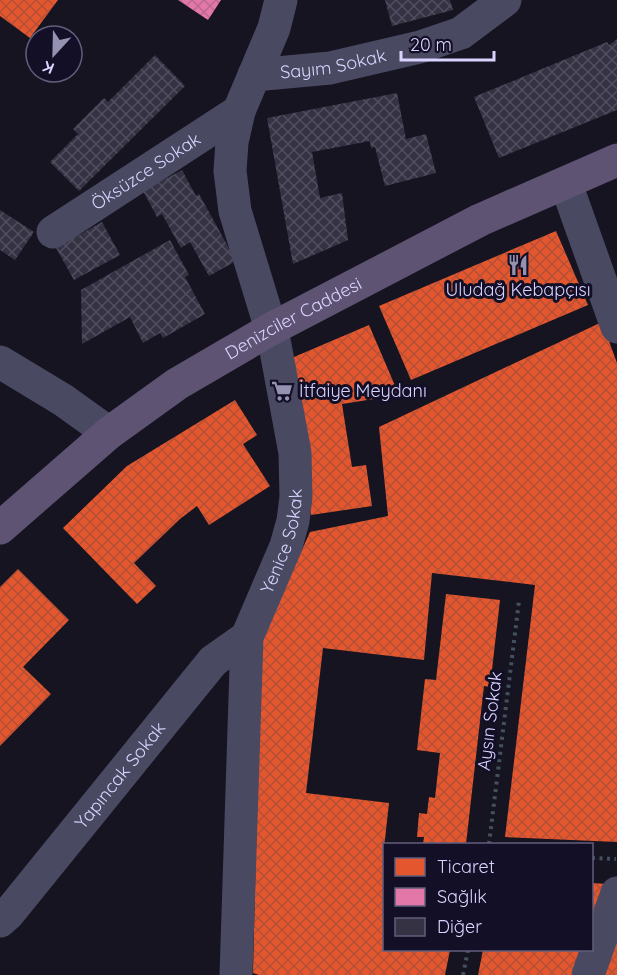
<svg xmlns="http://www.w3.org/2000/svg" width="617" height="975" viewBox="0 0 617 975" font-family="Quicksand,sans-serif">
<defs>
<pattern id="shops-cross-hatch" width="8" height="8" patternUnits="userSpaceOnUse" patternTransform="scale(1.5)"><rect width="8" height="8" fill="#e4572e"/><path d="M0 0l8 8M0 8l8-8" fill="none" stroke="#b35037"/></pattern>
<pattern id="health-cross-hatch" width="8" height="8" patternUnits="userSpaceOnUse" patternTransform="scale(1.5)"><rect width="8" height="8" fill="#e377a8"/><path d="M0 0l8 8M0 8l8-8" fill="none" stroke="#ba6991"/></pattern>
<pattern id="building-cross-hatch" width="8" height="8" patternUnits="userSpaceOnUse" patternTransform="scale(1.5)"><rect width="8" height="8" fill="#343243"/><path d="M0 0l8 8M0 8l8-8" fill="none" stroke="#514f5f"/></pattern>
</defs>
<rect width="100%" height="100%" fill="#161421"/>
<path fill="url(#shops-cross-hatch)" d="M0 0H58L30 38 0 16Z
M556 231 588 305 411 380 379 306Z
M602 322 617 363V842L505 837 535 585 432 573 424 660 323 648 306 793 389 803 383 857H384V950H450L445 975H259L253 973 261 640 310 532 388 516 379 427Z
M369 325 399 395 342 404 352 467 366 465 372 506 311 515 287 360Z
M235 400 257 435 243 444 270 486 209 525 197 506 180 519 134 563 156 586 137 604 63 528 127 466Z
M18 569 69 620 23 667 51 694 0 746V587Z
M446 594 500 600 490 687 484 686 466 844H423L424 837H417L419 813 427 814 429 797 435 798 440 753 417 750 425 679 436 680Z
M592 883 607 884 592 928Z
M617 924V975H600Z
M483 950H584L576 975H478Z"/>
<path fill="url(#health-cross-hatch)" d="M178 0H221L208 20Z"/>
<path fill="url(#building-cross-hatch)" d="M385 0H450L453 10 392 26Z
M617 39V110L499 158 474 97 607 42 609 45Z
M155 55 185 86 79 191 50 162 78 134 73 129 104 98 108 102Z
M397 93 406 139 426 134 436 173 385 186 375 147 371 148 370 141 312 152 320 198 342 193 348 240 293 264 267 118Z
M182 170 196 196 199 194 236 261 209 276 190 242 181 248 162 214 157 217 143 191Z
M0 210 34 232 15 260 0 250Z
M102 222 120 255 74 280 56 248Z
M170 240 189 275 185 277 205 314 163 338 160 333 143 343 130 317 82 344 81 290Z"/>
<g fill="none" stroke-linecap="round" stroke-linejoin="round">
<path stroke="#44505f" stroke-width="4" stroke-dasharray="3 4.5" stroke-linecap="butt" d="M489 844 519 601
M592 858 616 859
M463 975 468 950"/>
<g stroke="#4a4962" stroke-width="33">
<path id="s1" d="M254 75 330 68 420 47 461 33 505 0"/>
<path d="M566 184 617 327"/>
<path id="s2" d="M53 232 239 111"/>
<path d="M0 362 63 400 109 433"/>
<path id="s3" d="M0 921 8 914 213 661 247 637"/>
<path id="s4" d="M236 975 247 637 286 546 293 521 296 497 295 453 275 345 271 329 235 211 230 171 232 142 239 111 274 28 281 0"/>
<path d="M588 975 617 893"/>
</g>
<path stroke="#5e5373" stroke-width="33" id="s5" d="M0 528 109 433 177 384 271 329 480 220 617 160"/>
</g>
<defs>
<symbol id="restaurant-bare" viewBox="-9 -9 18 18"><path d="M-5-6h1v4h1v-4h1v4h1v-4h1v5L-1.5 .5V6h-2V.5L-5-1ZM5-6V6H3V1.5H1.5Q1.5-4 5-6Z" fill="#9591b1" stroke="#130f26" stroke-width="2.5" paint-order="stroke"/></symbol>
<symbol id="supermarket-bare" viewBox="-9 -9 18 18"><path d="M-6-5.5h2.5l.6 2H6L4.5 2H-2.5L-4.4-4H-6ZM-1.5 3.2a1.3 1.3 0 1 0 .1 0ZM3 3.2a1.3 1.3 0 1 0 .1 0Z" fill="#9591b1" stroke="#130f26" stroke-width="2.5" paint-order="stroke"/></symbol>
</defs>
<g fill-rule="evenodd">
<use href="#restaurant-bare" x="503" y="250" width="30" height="30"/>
<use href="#supermarket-bare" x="267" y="376" width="30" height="30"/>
</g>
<g text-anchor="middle" stroke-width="6" stroke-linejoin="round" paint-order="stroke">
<g font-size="18" fill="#d9d4ff" stroke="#130f26">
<text dy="6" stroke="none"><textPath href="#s1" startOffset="80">Sayım Sokak</textPath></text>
<text dy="6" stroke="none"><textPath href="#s2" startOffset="111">Öksüzce Sokak</textPath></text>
<text dy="6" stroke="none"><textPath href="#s5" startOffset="362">Denizciler Caddesi</textPath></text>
<text dy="6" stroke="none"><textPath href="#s4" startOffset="441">Yenice Sokak</textPath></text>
<text transform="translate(490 721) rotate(-83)" y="6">Aysın Sokak</text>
<text dy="6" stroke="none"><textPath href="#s3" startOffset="189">Yapıncak Sokak</textPath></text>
</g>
<g font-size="18" fill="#d9d4ff" stroke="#130f26">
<text x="518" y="296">Uludağ Kebapçısı</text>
<text x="299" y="397" text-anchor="start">İtfaiye Meydanı</text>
</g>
</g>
<rect x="383" y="843" width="210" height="108" fill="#130f26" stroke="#625e7d" stroke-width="1.5"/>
<rect x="395" y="858" width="30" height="18" fill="#e4572e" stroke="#625e7d" stroke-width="1.5"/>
<text x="437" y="873" font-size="18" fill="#d9d4ff">Ticaret</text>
<rect x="395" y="888" width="30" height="18" fill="#e377a8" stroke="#625e7d" stroke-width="1.5"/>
<text x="437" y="903" font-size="18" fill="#d9d4ff">Sağlık</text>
<rect x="395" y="918" width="30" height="18" fill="#343243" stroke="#625e7d" stroke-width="1.5"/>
<text x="437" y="933" font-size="18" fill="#d9d4ff">Diğer</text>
<g transform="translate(54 54) rotate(202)"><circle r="28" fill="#130f26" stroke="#625e7d" stroke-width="1.5"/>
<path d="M0-4.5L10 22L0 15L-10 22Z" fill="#9591b1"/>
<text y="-9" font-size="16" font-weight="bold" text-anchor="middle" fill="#d9d4ff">K</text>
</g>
<path d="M401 51v9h93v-9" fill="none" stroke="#d9d4ff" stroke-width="3"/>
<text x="410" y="51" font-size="18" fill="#d9d4ff" stroke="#130f26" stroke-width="4.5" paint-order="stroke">20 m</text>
</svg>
